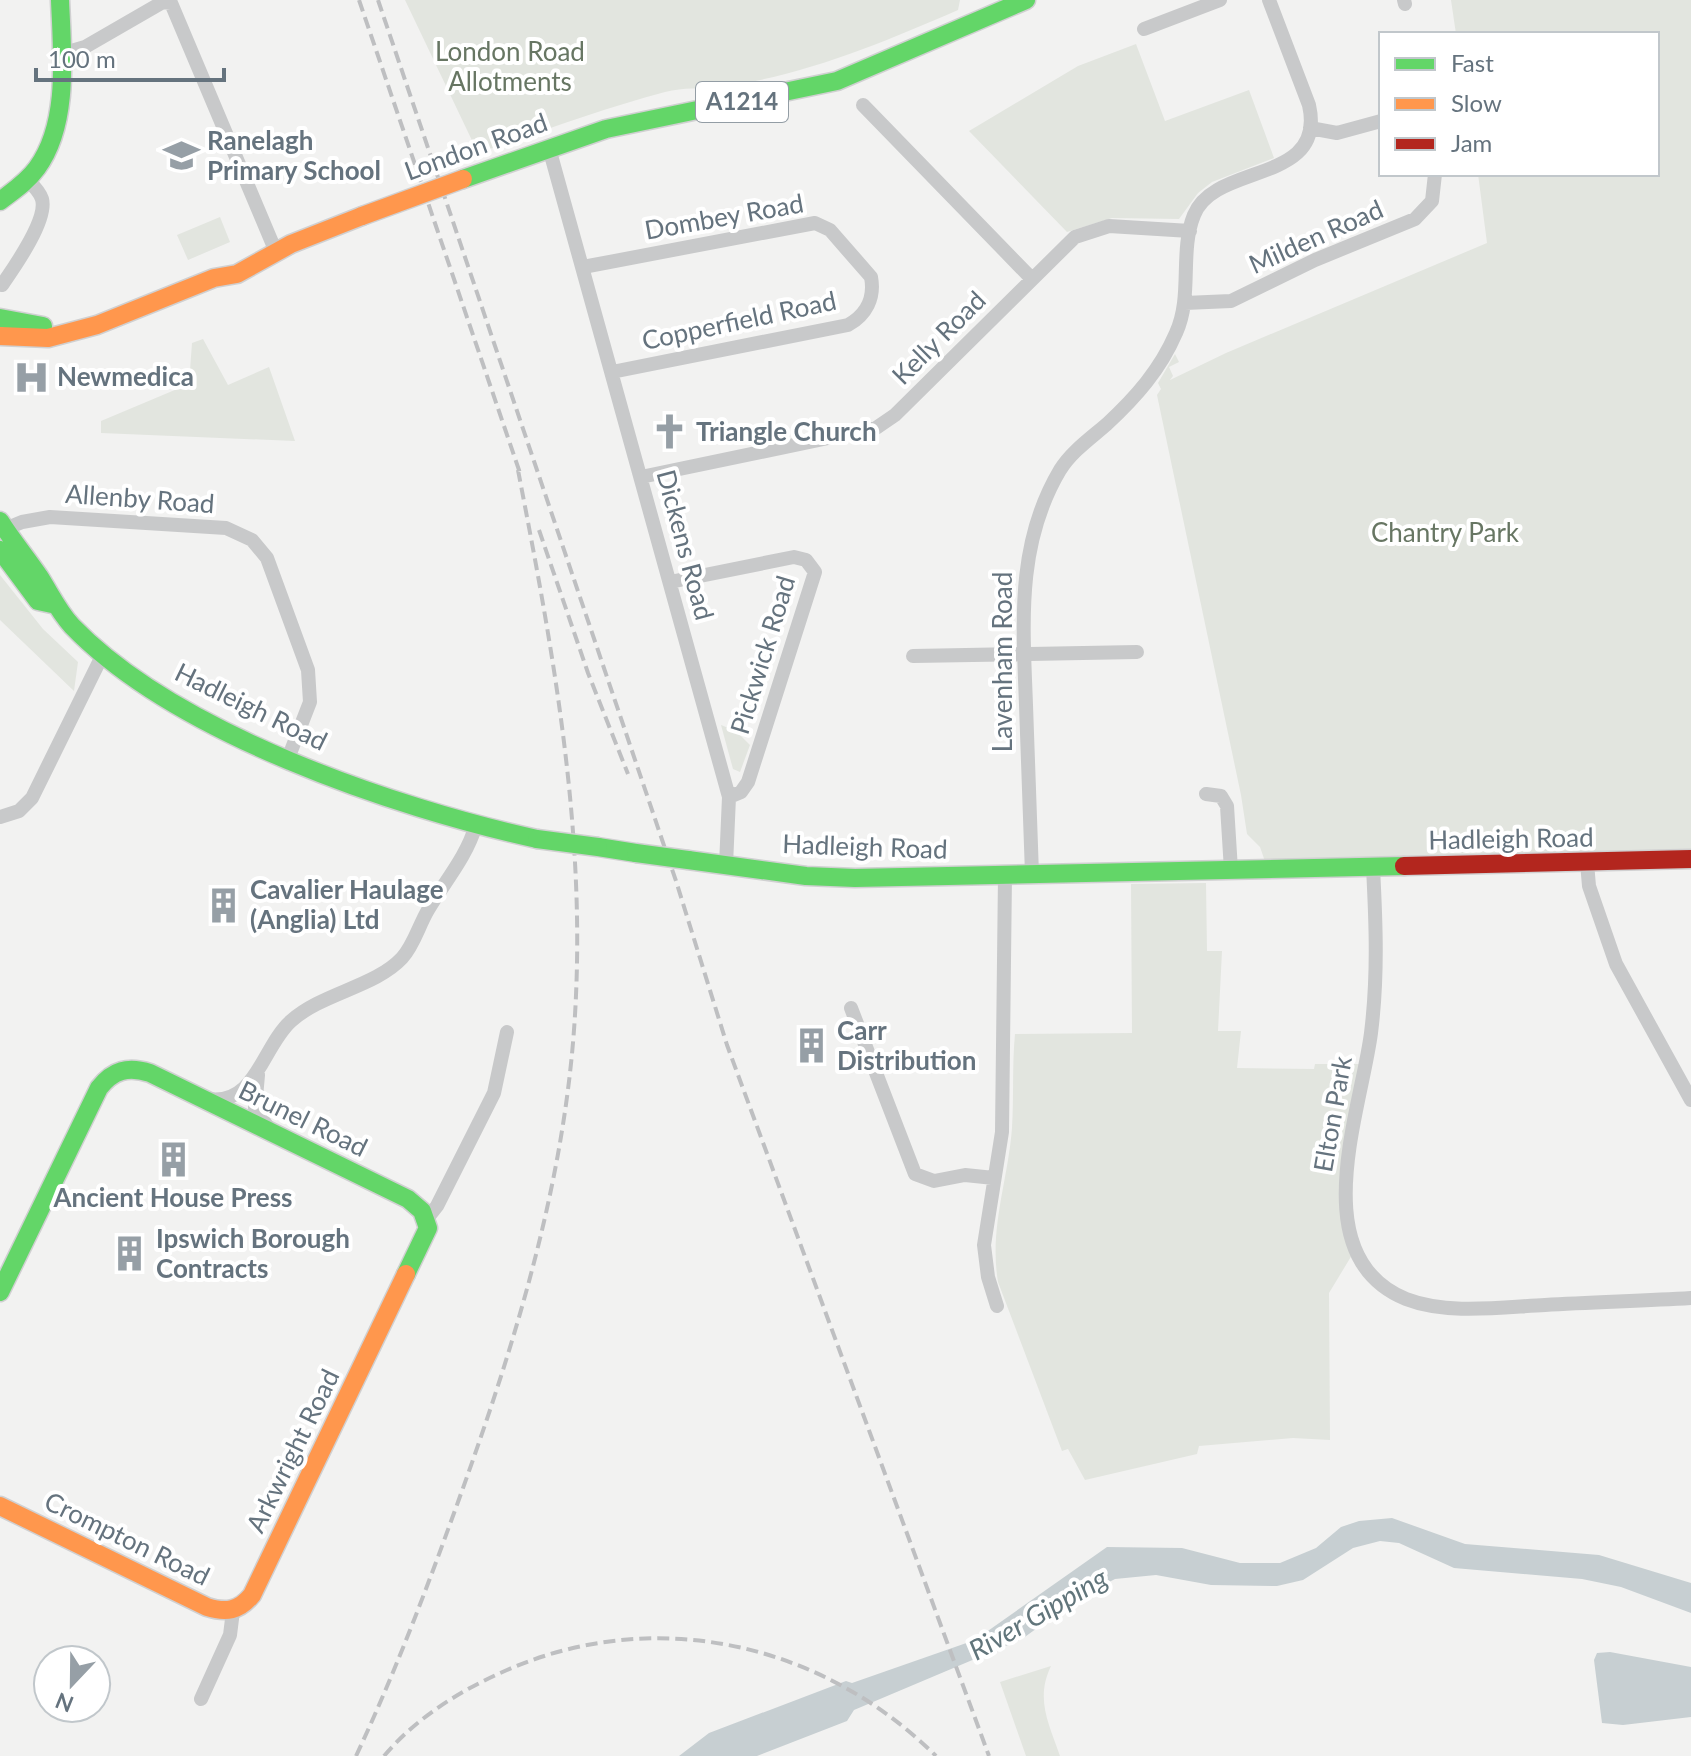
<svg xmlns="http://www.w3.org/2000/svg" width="1691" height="1756" viewBox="0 0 1691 1756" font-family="Lato,sans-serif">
<rect width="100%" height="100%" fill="#f2f2f1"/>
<path fill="#e2e5df" d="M405 0H960L958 10C882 43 803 76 720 87 701 89 684 87 665 92 601 109 540 132 478 153Z
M1451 0H1691V859L1268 870 1260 847 1247 834 1241 795 1157 395 1161 389 1158 383 1175 354 1179 362 1169 367 1173 376 1170 380 1226 353 1487 243 1478 174H1657V34H1456Z
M1136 44 1165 121 1249 90 1274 158 1212 182 1198 193 1179 219 1112 218 1067 232 969 131 1078 66Z
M220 217 230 242 188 260 177 235Z
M203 339 228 385 269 367 295 441 101 433V421L189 384 192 343Z
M0 575 43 629 78 662 74 691 0 620Z
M721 725 736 731 750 745 740 772 733 769Z
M1206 883 1207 951H1222L1218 1031H1241L1237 1068 1314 1069 1315 1064H1368L1349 1160 1352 1255 1329 1293 1330 1440 1293 1438 1199 1446 1197 1454 1085 1480 1068 1449 1062 1451 998 1282C989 1228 1008 1181 1012 1128 1014 1097 1012 1065 1015 1034L1132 1033 1131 884Z
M1051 1666C1035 1699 1049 1724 1060 1756H1026L1000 1682Z"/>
<path fill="#c7cfd2" d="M1392 1518 1465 1544 1599 1555 1691 1583V1613L1621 1587 1582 1579 1454 1568 1399 1543 1380 1541 1353 1548 1303 1580 1277 1586 1211 1585 1156 1575 1115 1579 1080 1597 1022 1639 854 1710 847 1721 757 1756H679L709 1733 846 1681 852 1683 975 1640 1107 1547 1182 1548 1240 1563H1280L1316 1548 1341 1527 1359 1521Z
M1610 1652 1691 1667V1717L1623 1725 1602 1723 1594 1660 1597 1653Z"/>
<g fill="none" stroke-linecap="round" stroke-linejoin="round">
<defs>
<path id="fast" d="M463 179 606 129 837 81 1026 0
M0 201C13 191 27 182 37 168 70 123 62 52 60 0
M0 318 43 326
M0 521C12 540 26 557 39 576 50 593 58 611 72 626 175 733 395 808 537 839
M0 550 38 601 52 604
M598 847 636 853
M688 860 806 876 855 878 1404 866
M0 1292 99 1088C113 1070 128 1066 150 1073L408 1199 422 1211 428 1228 406 1274"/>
<path id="slow" d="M0 336 48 338 97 325 214 278 237 274 291 244 362 216
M0 1506 207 1607C226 1613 239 1611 252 1595L406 1274"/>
<path id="jam" d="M1404 866 1691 859"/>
</defs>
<use href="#fast" stroke="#d0d0d1" stroke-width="21"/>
<use href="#slow" stroke="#d0d0d1" stroke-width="21"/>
<use href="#jam" stroke="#d0d0d1" stroke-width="21"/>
<path stroke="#c8c9ca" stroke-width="14" d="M1404 0 1405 4
M1144 29 1220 0
M61 54 85 47 163 2 171 3 276 252
M863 105 1032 279
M1310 128 1337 133 1381 121
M549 148 729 797 726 865
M583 267 815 223 830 230 871 277C875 298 866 315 848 325L612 372
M2 285C13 269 48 220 42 199 40 192 32 184 27 179
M1185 303 1231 301 1315 260 1415 219 1432 201 1435 174
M641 477 876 428 895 415 1075 237 1109 226 1190 231
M0 531 22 522 50 517 226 528 252 540 267 558 308 670 310 702 289 756
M670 582 794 557 806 560 815 572 748 782 741 792 729 797
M913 656 1137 652
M1206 794 1221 796 1227 806 1231 870
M0 817 19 811 32 798 103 654
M1587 863 1589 886 1616 964 1691 1100
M1373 868C1376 924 1378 977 1371 1033 1361 1111 1303 1257 1406 1299 1447 1315 1502 1307 1545 1305 1594 1302 1642 1301 1691 1298
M1032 874C1030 818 1028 762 1026 705 1023 623 1016 544 1060 470 1072 451 1091 438 1107 424 1136 397 1160 370 1176 333 1193 296 1179 252 1194 215 1215 162 1327 185 1309 105L1269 0
M851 1008 915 1174 934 1181 965 1175 994 1178
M258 1075 255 1108 269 1129
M208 1099C256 1106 262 1047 291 1021 322 993 375 987 402 958 414 945 419 925 428 910 445 881 466 858 476 825
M426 1220 437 1206 494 1093 507 1032
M997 1306 988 1277 984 1245 1002 1132 1005 875
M201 1699 230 1635 233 1611"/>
<use href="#fast" stroke="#63d668" stroke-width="18"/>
<use href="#slow" stroke="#ff974d" stroke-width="18"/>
<use href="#jam" stroke="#b3261e" stroke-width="18"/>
<path stroke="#bebfc1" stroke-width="4" stroke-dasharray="12 6" stroke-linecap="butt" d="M359 0 520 473
M378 0 676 881 727 1045 989 1756
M539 530 588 673 628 774
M356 1756C395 1673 427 1588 458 1502 517 1338 569 1170 576 995 584 816 551 640 517 465
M384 1756C417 1717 461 1690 507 1670 656 1605 822 1643 936 1756"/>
<defs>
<path id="fast-bridge" d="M537 839 598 847
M636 853 688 860"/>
<path id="slow-bridge" d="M362 216 463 179"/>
</defs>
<use href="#fast-bridge" stroke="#d0d0d1" stroke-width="21" stroke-linecap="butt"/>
<use href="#slow-bridge" stroke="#d0d0d1" stroke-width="21" stroke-linecap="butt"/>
<use href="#fast-bridge" stroke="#63d668" stroke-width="18"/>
<use href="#slow-bridge" stroke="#ff974d" stroke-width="18"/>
</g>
<defs>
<symbol id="school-bare" viewBox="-9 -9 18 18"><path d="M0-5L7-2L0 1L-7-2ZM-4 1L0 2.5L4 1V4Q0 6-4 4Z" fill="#969fa6" stroke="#fff" stroke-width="2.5" paint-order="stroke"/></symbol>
<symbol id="hospital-bare" viewBox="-9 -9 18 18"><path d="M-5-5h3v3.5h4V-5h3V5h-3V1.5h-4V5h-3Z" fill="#969fa6" stroke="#fff" stroke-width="2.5" paint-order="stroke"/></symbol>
<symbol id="church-bare" viewBox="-9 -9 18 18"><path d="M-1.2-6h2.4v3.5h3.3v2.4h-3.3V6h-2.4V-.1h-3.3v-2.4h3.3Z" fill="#969fa6" stroke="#fff" stroke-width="2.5" paint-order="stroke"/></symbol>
<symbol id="building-bare" viewBox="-9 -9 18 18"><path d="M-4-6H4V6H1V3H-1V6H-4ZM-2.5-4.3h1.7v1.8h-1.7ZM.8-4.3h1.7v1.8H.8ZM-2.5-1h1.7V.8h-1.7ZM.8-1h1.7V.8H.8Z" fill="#969fa6" stroke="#fff" stroke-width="2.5" paint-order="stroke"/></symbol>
</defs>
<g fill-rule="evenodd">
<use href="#school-bare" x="156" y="130" width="51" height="51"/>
<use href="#hospital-bare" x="6" y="352" width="51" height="51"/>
<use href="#church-bare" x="644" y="406" width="51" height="51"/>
<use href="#building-bare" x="198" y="880" width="51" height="51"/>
<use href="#building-bare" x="786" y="1020" width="51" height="51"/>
<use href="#building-bare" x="148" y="1134" width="51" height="51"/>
<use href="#building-bare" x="104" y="1228" width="51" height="51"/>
</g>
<g text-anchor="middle" stroke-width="8" stroke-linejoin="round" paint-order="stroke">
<rect fill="#fff" stroke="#939da5" stroke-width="2" x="696" y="82" width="92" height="40" rx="6"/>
<g font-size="24" font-weight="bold" fill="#65737e">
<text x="742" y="110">A1214</text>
</g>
<g font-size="26" fill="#677663" stroke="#fff">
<text x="510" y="61">London Road<tspan x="510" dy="30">Allotments</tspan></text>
<text x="1445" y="542">Chantry Park</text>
</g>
<g font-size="26" font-weight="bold" fill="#65737e" stroke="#fff" text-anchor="start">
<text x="207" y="150">Ranelagh<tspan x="207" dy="30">Primary School</tspan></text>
<text x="57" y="386">Newmedica</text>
<text x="696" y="441">Triangle Church</text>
<text x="250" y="899">Cavalier Haulage<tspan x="250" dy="30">(Anglia) Ltd</tspan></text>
<text x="837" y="1040">Carr<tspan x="837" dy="30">Distribution</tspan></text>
<text x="173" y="1207" text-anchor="middle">Ancient House Press</text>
<text x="156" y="1248">Ipswich Borough<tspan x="156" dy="30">Contracts</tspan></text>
</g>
<g font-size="26" fill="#65737e" stroke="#fff">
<text transform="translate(476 147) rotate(-20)" y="9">London Road</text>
<text transform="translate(724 217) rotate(-10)" y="9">Dombey Road</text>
<text transform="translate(1316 237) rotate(-24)" y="9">Milden Road</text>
<text transform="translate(739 321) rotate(-12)" y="9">Copperfield Road</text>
<text transform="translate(939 338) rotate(-45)" y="9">Kelly Road</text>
<text transform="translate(140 499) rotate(4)" y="9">Allenby Road</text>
<text transform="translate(685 545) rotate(75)" y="9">Dickens Road</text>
<text transform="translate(763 655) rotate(-73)" y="9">Pickwick Road</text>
<text transform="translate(1003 662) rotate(-90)" y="9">Lavenham Road</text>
<text transform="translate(251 707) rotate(26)" y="9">Hadleigh Road</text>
<text transform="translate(1511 839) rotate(-1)" y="9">Hadleigh Road</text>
<text transform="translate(865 847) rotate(2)" y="9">Hadleigh Road</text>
<text transform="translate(1333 1114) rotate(-80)" y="9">Elton Park</text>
<text transform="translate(303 1119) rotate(26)" y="9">Brunel Road</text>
<text transform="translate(293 1451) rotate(-64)" y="9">Arkwright Road</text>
<text transform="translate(127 1539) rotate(26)" y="9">Crompton Road</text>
</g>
<g font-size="28" font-style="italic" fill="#61757b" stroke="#fff">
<text transform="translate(1038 1614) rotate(-30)" y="10">River Gipping</text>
</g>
</g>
<rect x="1379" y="32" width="280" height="144" fill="#ffffff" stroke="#c1c7cb" stroke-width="2"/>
<rect x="1395" y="58" width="40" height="12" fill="#63d668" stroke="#c1c7cb" stroke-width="2"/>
<text x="1451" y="72" font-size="24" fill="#65737e">Fast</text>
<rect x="1395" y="98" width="40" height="12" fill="#ff974d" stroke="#c1c7cb" stroke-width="2"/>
<text x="1451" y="112" font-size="24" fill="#65737e">Slow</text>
<rect x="1395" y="138" width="40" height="12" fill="#b3261e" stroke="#c1c7cb" stroke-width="2"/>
<text x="1451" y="152" font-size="24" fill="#65737e">Jam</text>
<g transform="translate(72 1684) rotate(202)"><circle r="38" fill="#ffffff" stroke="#c1c7cb" stroke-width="2"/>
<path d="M0-6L14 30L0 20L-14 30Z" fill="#969fa6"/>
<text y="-12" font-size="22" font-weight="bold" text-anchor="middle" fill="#65737e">N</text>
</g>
<path d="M36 68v12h188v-12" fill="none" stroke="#65737e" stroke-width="4"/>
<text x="48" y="68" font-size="24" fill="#65737e" stroke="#ffffff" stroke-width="6" paint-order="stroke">100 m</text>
</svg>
